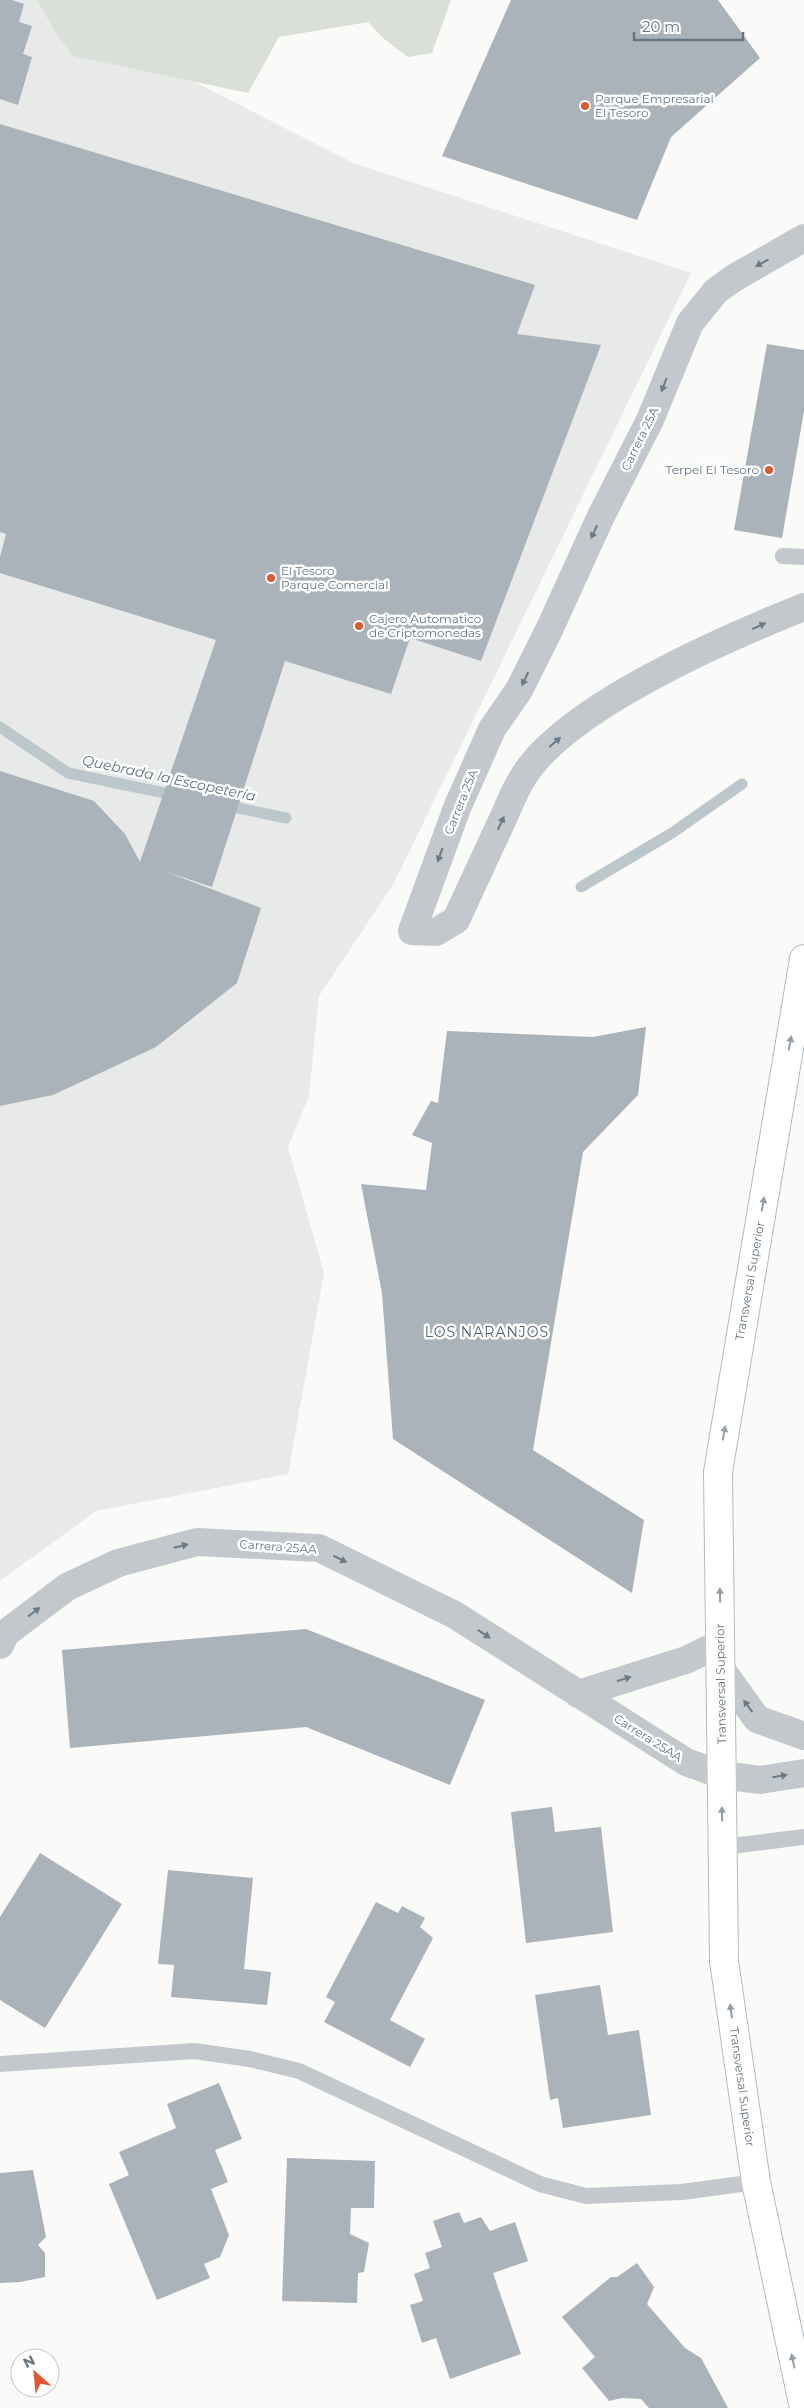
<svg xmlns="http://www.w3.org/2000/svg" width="804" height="2408" viewBox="0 0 804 2408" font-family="Montserrat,sans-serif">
<rect width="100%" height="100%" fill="#fafaf8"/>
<path fill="#e8e9e9" d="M0 0H92L123 45 353 163 691 273 394 883 319 996 309 1096 288 1147 324 1273 288 1474 96 1511 0 1581Z"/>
<path fill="#dadfd7" d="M37 0H451L432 53 408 57 383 38 368 22 279 37 248 93 73 56 53 28Z"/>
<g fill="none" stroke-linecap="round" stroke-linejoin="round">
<path stroke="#bbc7cb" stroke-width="11" d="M0 727 68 773 179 796
M224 805 286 818
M581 887 672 833 742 784"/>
</g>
<path fill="#aab3b9" d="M0 0H12L24 4 19 22 32 26 23 54 32 57 18 105 0 99Z
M511 0H718L760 58 671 137 637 220 442 156Z
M0 124 535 285 517 334 601 345 481 661 410 638 391 694 285 661 212 887 164 871 261 908 237 983 156 1047 53 1095 0 1106V771L94 801 125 834 140 862 216 640 0 573V557L6 534 0 532Z
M767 344 804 350V411L782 538 734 530Z
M646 1027 638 1095 583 1152 533 1450 644 1520 632 1593 393 1439 382 1293 361 1184 426 1190 432 1143 412 1135 431 1101 438 1103 447 1031 593 1037Z
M306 1629 485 1700 450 1785 306 1727 70 1748 62 1650Z
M552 1807 555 1832 601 1827 613 1932 526 1943 511 1812Z
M40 1853 122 1904 45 2028 0 2000V1917Z
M168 1870 253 1878 244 1969 271 1972 267 2005 171 1997 174 1965 158 1964Z
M376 1902 398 1913 402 1906 425 1918 420 1927 433 1938 390 2020 425 2039 410 2067 324 2022 335 2002 326 1997Z
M600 1985 608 2035 639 2030 651 2115 563 2128 558 2098 550 2100 535 1995Z
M219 2083 242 2139 215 2150 228 2182 211 2189 229 2235 220 2257 204 2264 210 2278 157 2300 109 2184 129 2175 119 2152 176 2128 167 2104Z
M287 2158 375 2161 374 2208H351L350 2234 369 2243 364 2272 358 2273 357 2303 282 2301Z
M33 2170 46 2237 38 2245 45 2253V2277L20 2282 0 2283V2173Z
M459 2212 464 2223 481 2217 490 2231 515 2222 528 2261 493 2273 521 2354 450 2379 436 2338 422 2343 410 2305 423 2301 414 2274 430 2268 425 2253 442 2247 433 2221Z
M637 2263 654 2287 647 2304 685 2348 701 2358 728 2408H649L641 2399 622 2398 609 2401 582 2368 595 2357 562 2317 611 2277H617Z"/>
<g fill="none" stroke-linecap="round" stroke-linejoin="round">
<defs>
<path id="secondary" d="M804 2408 756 2182 724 1961 718 1472 804 959"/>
</defs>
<use href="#secondary" stroke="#b3babf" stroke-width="30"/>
<path stroke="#c3c8cc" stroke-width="16" d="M783 556 804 557
M723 1847 804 1837
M0 2064 194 2051 250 2059 299 2071 540 2184 586 2196 682 2192 756 2182"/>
<path stroke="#c3c8cc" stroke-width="28" d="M804 238 734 278 716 291 690 323 650 420 601 516 549 630 519 690 492 729 457 808 412 931 436 932 456 920C471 888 486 856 501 823 508 809 513 793 522 779 563 708 728 637 804 607
M0 1645 6 1633 67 1587 118 1563 197 1542 319 1548 455 1615 686 1762 722 1775 760 1780 804 1773
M721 1669 757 1719 804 1736
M578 1694 686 1660 721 1643"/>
<use href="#secondary" stroke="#fff" stroke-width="28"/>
</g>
<defs><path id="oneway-solid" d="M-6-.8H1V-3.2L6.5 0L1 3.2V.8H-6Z" transform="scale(1.25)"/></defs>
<g fill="#6a7a87">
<use href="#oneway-solid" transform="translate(762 263) rotate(151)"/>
<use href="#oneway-solid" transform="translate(664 385) rotate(111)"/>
<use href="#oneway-solid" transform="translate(594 532) rotate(115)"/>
<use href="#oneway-solid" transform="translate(759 626) rotate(-24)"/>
<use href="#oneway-solid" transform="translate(525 679) rotate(116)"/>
<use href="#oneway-solid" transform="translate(555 742) rotate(-41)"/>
<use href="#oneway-solid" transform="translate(501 823) rotate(-65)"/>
<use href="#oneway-solid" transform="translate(440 855) rotate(110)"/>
<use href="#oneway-solid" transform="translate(181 1546) rotate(-14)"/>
<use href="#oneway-solid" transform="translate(340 1559) rotate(26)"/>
<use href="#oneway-solid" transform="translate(34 1612) rotate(-37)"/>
<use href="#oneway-solid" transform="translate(484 1634) rotate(33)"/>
<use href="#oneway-solid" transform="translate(624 1679) rotate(-18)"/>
<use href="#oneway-solid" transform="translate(748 1706) rotate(-126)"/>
<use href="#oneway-solid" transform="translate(780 1776) rotate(-9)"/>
</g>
<g fill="#939fa8">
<use href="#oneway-solid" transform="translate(790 1043) rotate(-80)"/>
<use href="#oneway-solid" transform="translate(763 1204) rotate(-80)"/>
<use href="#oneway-solid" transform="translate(724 1433) rotate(-80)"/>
<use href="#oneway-solid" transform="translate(720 1595) rotate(-91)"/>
<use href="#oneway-solid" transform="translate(722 1814) rotate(-91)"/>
<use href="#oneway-solid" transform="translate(731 2011) rotate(-98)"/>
<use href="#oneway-solid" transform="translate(793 2361) rotate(-102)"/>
</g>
<g fill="#e4572e" stroke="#fff" stroke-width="2">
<circle cx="585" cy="106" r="5"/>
<circle cx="769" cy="470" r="5"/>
<circle cx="271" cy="578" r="5"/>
<circle cx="359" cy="626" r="5"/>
</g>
<g text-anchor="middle" stroke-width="5" stroke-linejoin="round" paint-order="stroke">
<g font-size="12" fill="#657683" stroke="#fff" text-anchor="start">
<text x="595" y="103">Parque Empresarial<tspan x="595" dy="14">El Tesoro</tspan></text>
<text x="759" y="474" text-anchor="end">Terpel El Tesoro</text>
<text x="281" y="575">El Tesoro<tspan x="281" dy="14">Parque Comercial</tspan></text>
<text x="369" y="623">Cajero Automatico<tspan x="369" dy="14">de Criptomonedas</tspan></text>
</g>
<g font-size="12" fill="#657683" stroke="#fff">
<text transform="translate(640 439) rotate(-64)" y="4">Carrera 25A</text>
<text transform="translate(461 802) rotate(-68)" y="4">Carrera 25A</text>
<text transform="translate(750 1281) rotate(-80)" y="4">Transversal Superior</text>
<text transform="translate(278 1547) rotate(4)" y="4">Carrera 25AA</text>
<text transform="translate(721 1684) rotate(-91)" y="4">Transversal Superior</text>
<text transform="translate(648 1738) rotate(32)" y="4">Carrera 25AA</text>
<text transform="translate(742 2087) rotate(82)" y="4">Transversal Superior</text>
</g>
<g font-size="14" font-style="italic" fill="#60757c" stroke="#fff">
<text transform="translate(169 778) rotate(12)" y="5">Quebrada la Escopetería</text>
</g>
<g font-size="14" letter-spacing="1" fill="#57646e" stroke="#fff">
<text x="487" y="1337">LOS NARANJOS</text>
</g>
</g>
<g transform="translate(35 2373) rotate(333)"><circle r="24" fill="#ffffff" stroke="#c1c8cd"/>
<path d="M0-4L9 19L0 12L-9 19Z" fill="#e4572e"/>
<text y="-8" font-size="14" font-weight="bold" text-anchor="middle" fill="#657683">N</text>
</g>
<path d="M634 32v8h109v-8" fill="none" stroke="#657683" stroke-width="2.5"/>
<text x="642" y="32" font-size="15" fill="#657683" stroke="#ffffff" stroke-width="4" paint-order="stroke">20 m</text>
</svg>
